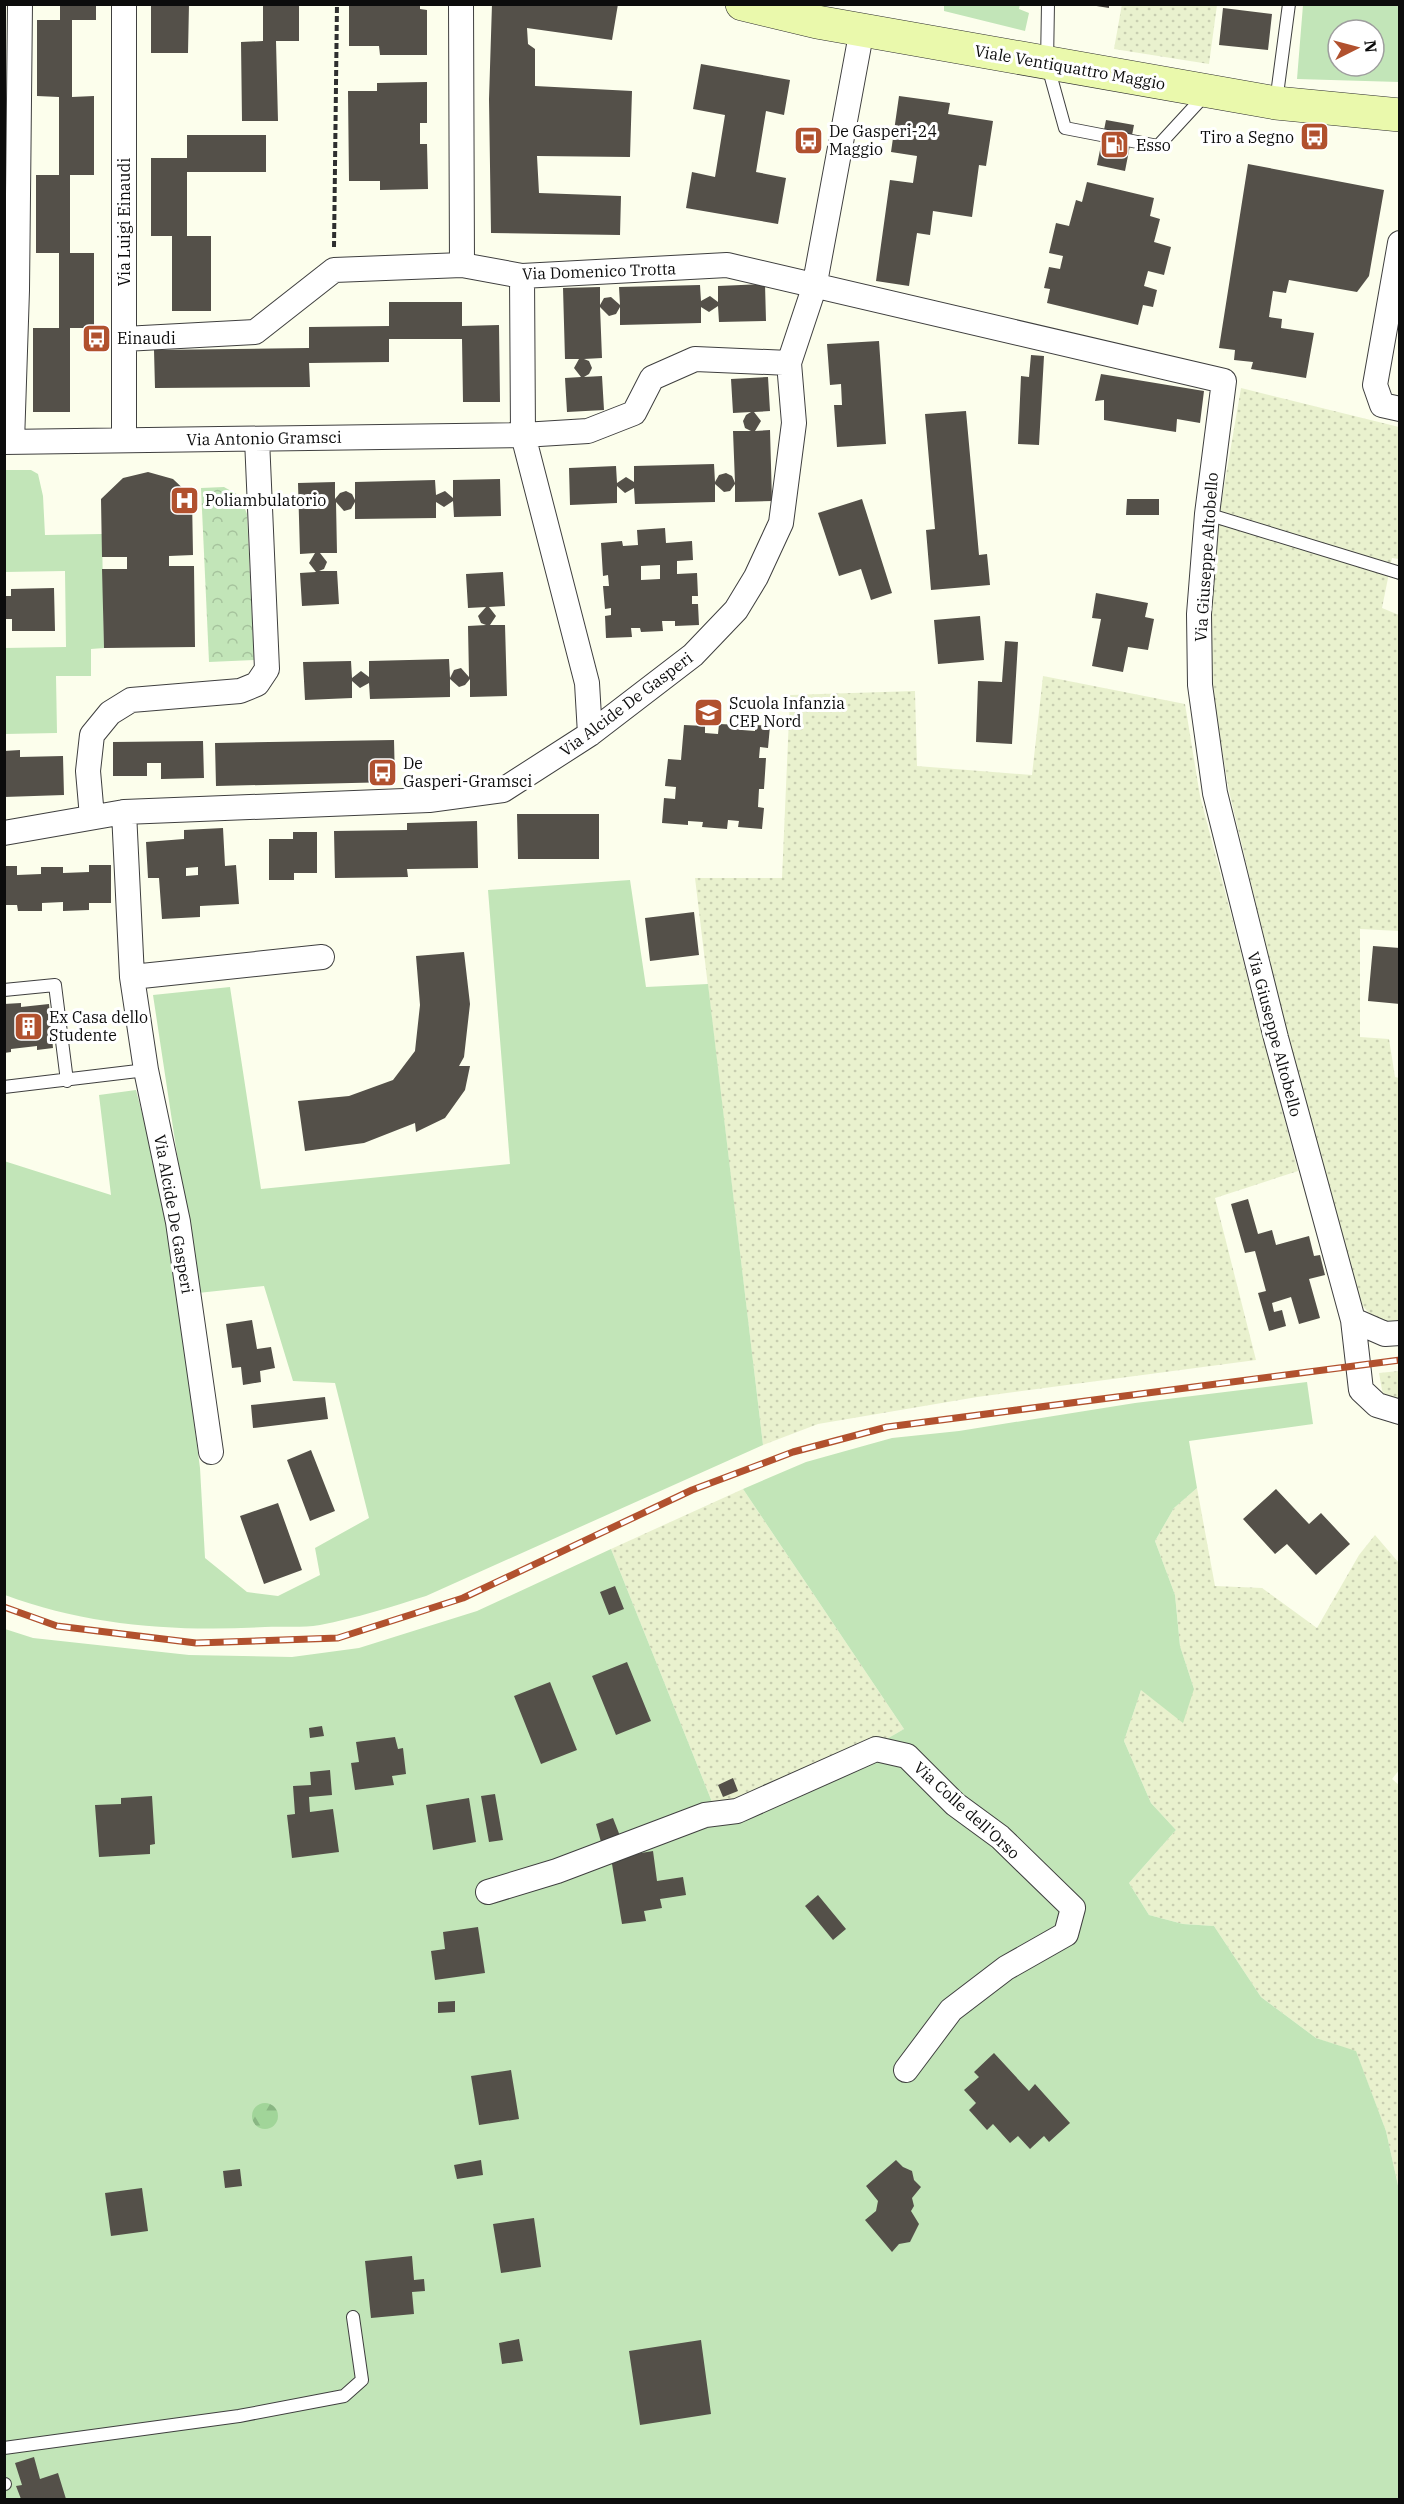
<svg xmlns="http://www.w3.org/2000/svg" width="1404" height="2504" viewBox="0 0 1404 2504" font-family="'IBM Plex Serif',serif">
<defs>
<pattern id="farmland-dots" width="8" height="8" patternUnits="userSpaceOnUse" patternTransform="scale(1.5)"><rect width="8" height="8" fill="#e9f1ce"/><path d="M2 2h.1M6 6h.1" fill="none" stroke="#c7cdb0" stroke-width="1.8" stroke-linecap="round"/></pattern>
<pattern id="forest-firs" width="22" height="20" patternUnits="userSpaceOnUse" patternTransform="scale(1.5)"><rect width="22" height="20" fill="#a1d599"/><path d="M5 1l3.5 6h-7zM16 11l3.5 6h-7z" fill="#89b683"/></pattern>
<pattern id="park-crowns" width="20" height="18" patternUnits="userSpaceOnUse" patternTransform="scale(1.5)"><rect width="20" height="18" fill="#c2e5b8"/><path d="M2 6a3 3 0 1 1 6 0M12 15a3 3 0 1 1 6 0" fill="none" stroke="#a6c39d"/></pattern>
</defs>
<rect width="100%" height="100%" fill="#fcfeec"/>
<path fill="url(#farmland-dots)" d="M1122 4 1217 5 1209 64 1114 49Z
M1241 388 1399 427V559L1392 558 1382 608 1399 615V931L1360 929V1037L1389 1039 1395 1077 1399 1078V1324L1390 1325 1368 1312 1356 1298 1287 1034 1229 791 1211 685 1210 613 1217 528Z
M1043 676 1185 704 1200 796 1298 1171 1215 1198 1256 1360 977 1397 818 1424 763 1445 695 878H782L790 695 915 691 917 766 1032 775Z
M1399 1371V1400L1384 1401 1379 1373Z
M1197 1488 1215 1586 1262 1588 1317 1628 1359 1555 1375 1535 1399 1563 1400 1769 1392 1779 1400 1786 1399 2190 1386 2131 1356 2052 1316 2038 1261 1997 1214 1926 1183 1924 1149 1915 1129 1883 1176 1830 1151 1803 1124 1741 1141 1690 1194 1689 1180 1646 1175 1595 1155 1541 1174 1508Z
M743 1489 904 1729 782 1801 720 1822 611 1549Z"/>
<path fill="#c2e5b8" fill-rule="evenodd" d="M1020 4 1019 9 1029 13 1025 31 944 11V5Z
M1303 5H1399V82L1297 79ZM1338 30H1374V66H1338Z
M5 470H31L38 474 43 496 45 535 102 534 104 648 91 649V676H56L57 733 5 734 4 648 66 647 65 571 5 572Z
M630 880 646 987 708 984 763 1445 426 1596C391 1607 356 1618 320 1625 302 1628 283 1626 265 1627 177 1632 88 1626 5 1595L4 1161 111 1195 99 1095 136 1090 166 1206 200 1468 205 1558 247 1592 278 1596 320 1575 315 1548 369 1518 335 1383 293 1381 264 1286 198 1293 153 995 230 987 261 1189 510 1164 488 890Z
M1307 1382 1313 1424 1189 1441 1197 1488 1174 1508 1155 1541 1175 1595 1180 1646 1194 1689 1183 1723 1141 1690 1124 1741 1151 1803 1176 1830 1129 1883 1149 1915 1183 1924 1214 1926 1261 1997 1316 2038 1356 2051 1386 2131 1399 2190V2499L5 2500V1629L33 1638 189 1655 292 1657 359 1648 477 1611 611 1549 720 1822 773 1805 904 1729 743 1489 806 1462 892 1438 959 1431 1135 1403Z"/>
<path fill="url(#forest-firs)" d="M252 2116a13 13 0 1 1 26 0a13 13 0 1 1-26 0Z"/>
<path fill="url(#park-crowns)" d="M224 487 240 496 247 514 254 660 209 662 201 488Z"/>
<path fill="#545049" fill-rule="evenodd" d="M60 4H96V20H72V97L94 96V175H70V253H94V328H70V412H33V328H59V253H36V175H59V97L37 96V20H60Z
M151 4H189L188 53H151Z
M263 4H299V41H276L278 121H242L241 42 263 41Z
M349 4H420V9L427 10V55H380L379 46H349Z
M492 4H618L612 40 527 28 528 44 535 49V86L632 91 630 157 537 156 539 193 621 196 620 235 491 233 489 99Z
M1084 4H1109V8Z
M1223 8 1272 14 1268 50 1219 45Z
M701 64 790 80 784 115 766 111 756 172 786 178 778 224 686 208 692 172 715 177 725 115 693 109Z
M427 82V123H420V144H427L428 189 380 190V181H349L348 91H377V83Z
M899 96 950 103 948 114 993 121 986 166 979 165 972 217 933 211 930 235 917 233 909 286 876 281 890 180 913 183 917 156 891 152Z
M1106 120 1134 125 1125 171 1097 165Z
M187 135H266V172H187V236H211V311H172V236H151V158H187Z
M1248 164 1384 190 1369 276 1357 292 1289 280 1286 293 1273 291 1269 317 1282 319 1281 328 1314 333 1306 378 1251 369 1253 362 1234 360 1235 350 1219 348Z
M1087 182 1154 198 1150 216 1160 219 1154 242 1171 247 1164 275 1148 271 1144 286 1157 290 1153 307 1143 305 1138 325 1047 303 1050 289 1044 288 1049 267 1060 269 1063 256 1049 253 1056 223 1069 226 1076 200 1082 202Z
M765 284 766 321 719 322 718 306 709 312 701 307V323L620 325V307L616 314 609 316 600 307 602 358 584 359 589 361 592 368 589 374 584 377 602 376 604 410 567 412 565 378 581 377 574 368 579 359H565L563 288 600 287V305L604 298 611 297 620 305 619 287 700 285 701 301 710 296 718 302V286Z
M389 302H462V326L499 325 500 402H463L462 339H389V362L309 363 310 387 155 388 154 350 309 348V327L389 326Z
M879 341 886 444 837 447 834 405H842L841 384 830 385 827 344Z
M1031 355 1044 356 1039 445 1018 444 1021 376 1029 377Z
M1101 374 1204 391 1200 423 1177 419 1176 432 1104 420V400L1095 401Z
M768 377 770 411 754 412 761 421 755 431 770 430 772 501 735 502V484L730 491 724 492 715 484V502L635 504 634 488 625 493 617 486V503L570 505 569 468 616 466 617 483 626 477 634 482V466L714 464 715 482 719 475 726 473 732 476 735 483 733 431H751L745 428 743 421 746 415 751 412 733 413 731 379Z
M966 411 979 555 987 554 990 585 931 590 926 530 935 529 925 414Z
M148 472 173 479 192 497 193 555 169 556V566H194L195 647 104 648 102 569H127V557H102L101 499 123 478Z
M500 479 501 516 454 517 453 501 444 507 436 502V518L355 519V502L351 509 344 511 336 502 337 553H320L327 562 324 569 319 571H337L339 604 302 606 300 573 316 572 309 563 315 553 300 554 298 483 335 482V499L340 493 346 491 352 494 355 500V482L435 480 436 495 445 491 453 498V480Z
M862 499 892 593 871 600 861 569 839 576 818 513Z
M1127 499H1159V515H1126Z
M665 528 666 543 692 541 693 560 677 561V574L697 573 698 596H692V604H698L699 625 675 626V621H662L663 631 641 632 640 628H631L632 637 606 638 605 616 611 615V608L605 609 603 586H609L608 575 603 576 601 543 622 541 623 546 638 545 637 530ZM660 565V579L641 580V566Z
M503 572 505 606 489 607 496 616 490 625H505L507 696 470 697V679L465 685 459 687 450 679V697L370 699 369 683 360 688 352 681V698L305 700 303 662 351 661 352 678 361 671 369 677V661L449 659 450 678 454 670 461 668 469 677 468 626 486 625 481 623 478 616 486 607 468 608 466 574Z
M54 588 55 631H12V619H4V596H11V589Z
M1096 593 1148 603 1145 617 1154 619 1148 650 1128 647 1123 672 1092 666 1101 619 1092 618Z
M980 616 984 660 938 664 934 620Z
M1005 641 1018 642 1012 744 976 742 978 681 1002 682Z
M719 724 742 725V730L755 731V725L770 726 768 748 760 747 759 758H766L764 789H759L758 807 764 808 762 829 738 827 739 821 728 820 727 829 702 827 703 822 688 821V825L662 823 664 798 675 799 676 787 665 786 668 759 681 760 684 725 705 726V733L718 734Z
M394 740 395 782 216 786 215 743Z
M203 741 204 778 161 779V763H147V776H113V742Z
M20 750V757L63 756 64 795 4 797V751Z
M517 814H599V859H518Z
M477 821 478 868 407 869 408 877 335 878 334 831 407 830V823Z
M223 828 225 866 236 865 239 904 200 906V917L162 919 159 878H148L146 842 184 839V830ZM198 867V875L186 876V868Z
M293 832H317V873H294V880H269V839H293Z
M89 865H111V903H89V910L63 911V902L42 903V911H18L17 905H4V866H17V875L41 874V867H63V873L89 872Z
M694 912 699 955 650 961 645 918Z
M1373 946 1400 948V1004L1368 1001Z
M464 952 470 1004 464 1057 459 1066H470L465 1090 445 1118 416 1132 415 1123 364 1143 305 1151 298 1101 349 1096 393 1080 415 1051 420 1005 416 956Z
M21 1003V1007L49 1004 53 1048 37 1050V1046L11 1049V1052L4 1053V1004Z
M1248 1199 1258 1234 1272 1230 1276 1245 1309 1236 1314 1256 1320 1255 1325 1275 1309 1279 1320 1318 1299 1324 1291 1297 1272 1303 1274 1312 1282 1310 1286 1326 1269 1331 1258 1293 1266 1291 1255 1251 1245 1253 1231 1204Z
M252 1320 257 1349 271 1347 275 1368 260 1371 261 1382 243 1385 241 1367 232 1368 226 1324Z
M325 1397 328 1419 253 1428 251 1405Z
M311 1450 335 1511 310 1521 287 1460Z
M1276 1489 1309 1524 1321 1513 1350 1544 1316 1575 1287 1544 1275 1554 1243 1519Z
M278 1503 302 1570 264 1584 240 1516Z
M615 1586 624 1609 609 1615 600 1592Z
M627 1662 651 1721 616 1735 592 1676Z
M550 1682 577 1750 541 1764 514 1696Z
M322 1726 324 1736 310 1738 309 1728Z
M395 1737 398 1749 403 1748 406 1774 392 1776 394 1785 355 1790 351 1763 359 1762 356 1742Z
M330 1770 332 1795 309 1797 310 1812 333 1809 339 1852 292 1858 287 1815 295 1814 293 1786 311 1785 310 1772Z
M733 1778 738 1791 723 1797 718 1785Z
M495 1794 503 1840 489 1842 481 1796Z
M152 1796 155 1844 150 1845V1854L99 1857 95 1805 121 1804V1798Z
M469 1798 476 1842 433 1850 426 1805Z
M613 1818 620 1836 601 1842 596 1824Z
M653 1851 657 1881 683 1877 686 1895 660 1899 662 1908 644 1911 646 1921 622 1924 611 1858Z
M818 1895 846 1929 833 1940 805 1906Z
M478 1927 485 1973 435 1980 431 1951 445 1949 443 1932Z
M455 2001V2012L438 2013V2002Z
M994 2053 1029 2091 1035 2084 1070 2123 1049 2142 1044 2136 1030 2149 1018 2136 1010 2143 993 2124 987 2130 969 2110 976 2103 964 2090 979 2077 974 2072Z
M511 2070 519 2119 479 2125 471 2076Z
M481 2160 483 2175 457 2179 454 2165Z
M896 2160 903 2167 912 2171 914 2180 921 2187 912 2198 914 2206 911 2211 919 2224 910 2242 899 2244 892 2252 865 2220 876 2211 878 2201 866 2186Z
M240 2169 242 2186 225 2188 223 2171Z
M142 2188 148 2231 111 2236 105 2193Z
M534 2218 541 2267 501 2273 493 2224Z
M412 2256 414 2280 424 2279 425 2291 412 2292 414 2314 371 2318 365 2261Z
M519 2339 523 2361 502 2364 499 2343Z
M701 2340 711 2414 640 2425 629 2351Z
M34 2457 40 2479 58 2473 66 2499H21L16 2486 22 2485 15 2463Z"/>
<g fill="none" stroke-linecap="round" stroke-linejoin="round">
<defs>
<path id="lane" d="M1048 4 1047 63 1065 128 1158 146 1205 95
M1276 102 1289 4
M1207 514 1400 573
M4 990 55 985 67 1081
M4 1087 146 1070
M4 2448 239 2416 344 2396 362 2380 353 2317
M4 2484H5"/>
<path id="street" d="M124 4V440
M461 4 462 265
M1400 243 1375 385 1382 405 1400 409
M522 276 523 435 587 683 590 734
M124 339 255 332 334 270 462 265 522 276 727 265 1224 381 1207 514 1199 614 1200 685 1215 793 1276 1038 1353 1320 1361 1390 1377 1405 1400 1412
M4 442 523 435 588 431 634 413 652 378 695 359 789 363
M12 442 17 290 20 4
M124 812 132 977 146 1070 178 1222 211 1452
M92 817 88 771 92 735 110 713 131 700 240 691 257 684 267 669 257 439
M4 833 124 812 429 800 503 790 590 734 693 655 736 610 756 577 781 523 794 423 789 363 814 288 862 29
M132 977 322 957
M1353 1320 1385 1334 1400 1333
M488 1892 557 1871 705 1815 737 1811 876 1749 907 1756 955 1804 1000 1837 1073 1908 1066 1934 1006 1968 951 2010 906 2070"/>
<path id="secondary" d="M742 4 817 22 1276 103 1400 115"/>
</defs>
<use href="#lane" stroke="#3f3f3f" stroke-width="14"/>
<use href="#street" stroke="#3f3f3f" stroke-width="26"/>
<use href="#secondary" stroke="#2e2e2e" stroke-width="34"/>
<path stroke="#2e2e2e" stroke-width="4" stroke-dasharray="6 3" stroke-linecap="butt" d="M334 247 337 4"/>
<use href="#lane" stroke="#fff" stroke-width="12"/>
<use href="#street" stroke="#fff" stroke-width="24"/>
<use href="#secondary" stroke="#eaf9ac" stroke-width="33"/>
<defs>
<path id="rail" d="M4 1607 57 1626 196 1643 338 1638 463 1598 692 1490 793 1452 887 1427 1400 1360"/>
</defs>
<use href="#rail" stroke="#b1512e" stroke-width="7"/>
<use href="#rail" stroke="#fff" stroke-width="4.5" stroke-dasharray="14" stroke-linecap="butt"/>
</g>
<defs>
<symbol id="bus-square" viewBox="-11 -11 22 22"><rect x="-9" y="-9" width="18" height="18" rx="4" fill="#b1512e" stroke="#fff"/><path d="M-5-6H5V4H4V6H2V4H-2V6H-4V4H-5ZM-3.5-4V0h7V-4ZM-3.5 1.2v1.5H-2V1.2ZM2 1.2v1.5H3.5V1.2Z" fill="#fff"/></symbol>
<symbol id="fuel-square" viewBox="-11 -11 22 22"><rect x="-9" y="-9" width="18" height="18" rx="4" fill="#b1512e" stroke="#fff"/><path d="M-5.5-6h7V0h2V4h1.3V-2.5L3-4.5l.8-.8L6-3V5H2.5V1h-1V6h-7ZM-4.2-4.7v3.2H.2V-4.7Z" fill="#fff"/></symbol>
<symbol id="hospital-square" viewBox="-11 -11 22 22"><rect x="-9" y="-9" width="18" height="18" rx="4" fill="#b1512e" stroke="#fff"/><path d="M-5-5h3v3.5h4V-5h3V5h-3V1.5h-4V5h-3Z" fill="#fff"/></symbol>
<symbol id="school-square" viewBox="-11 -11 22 22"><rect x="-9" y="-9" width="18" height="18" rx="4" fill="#b1512e" stroke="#fff"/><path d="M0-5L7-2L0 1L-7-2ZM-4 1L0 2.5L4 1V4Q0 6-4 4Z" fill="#fff"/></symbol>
<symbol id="building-square" viewBox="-11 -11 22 22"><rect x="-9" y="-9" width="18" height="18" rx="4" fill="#b1512e" stroke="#fff"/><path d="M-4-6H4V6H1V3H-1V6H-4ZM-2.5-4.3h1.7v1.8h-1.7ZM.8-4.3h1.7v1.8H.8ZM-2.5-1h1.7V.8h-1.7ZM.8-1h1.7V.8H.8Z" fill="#fff"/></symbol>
</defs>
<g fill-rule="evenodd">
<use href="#bus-square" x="1298" y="120" width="33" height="33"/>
<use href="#bus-square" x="792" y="124" width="33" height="33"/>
<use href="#fuel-square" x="1098" y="128" width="33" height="33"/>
<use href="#bus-square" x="80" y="322" width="33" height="33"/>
<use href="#hospital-square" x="168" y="484" width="33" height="33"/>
<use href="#school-square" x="692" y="696" width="33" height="33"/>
<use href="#bus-square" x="366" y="756" width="33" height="33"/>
<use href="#building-square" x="12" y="1010" width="33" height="33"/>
</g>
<g text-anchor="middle" stroke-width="6" stroke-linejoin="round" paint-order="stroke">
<g font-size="16" fill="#0c0c0c" stroke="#fff">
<text transform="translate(1070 67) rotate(10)" y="6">Viale Ventiquattro Maggio</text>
<text transform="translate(124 222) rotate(-90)" y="6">Via Luigi Einaudi</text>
<text transform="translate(599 271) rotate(-2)" y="6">Via Domenico Trotta</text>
<text transform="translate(264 438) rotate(-1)" y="6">Via Antonio Gramsci</text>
<text transform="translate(1206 557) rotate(-86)" y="6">Via Giuseppe Altobello</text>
<text transform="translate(626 704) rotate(-37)" y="6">Via Alcide De Gasperi</text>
<text transform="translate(1275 1034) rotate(75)" y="6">Via Giuseppe Altobello</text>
<text transform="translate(174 1214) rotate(80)" y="6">Via Alcide De Gasperi</text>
<text transform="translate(967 1810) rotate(42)" y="6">Via Colle dell'Orso</text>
</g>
<g font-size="16" fill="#0c0c0c" stroke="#fff" text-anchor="start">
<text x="829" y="137">De Gasperi-24<tspan x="829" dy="18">Maggio</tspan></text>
<text x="1294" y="143" text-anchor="end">Tiro a Segno</text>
<text x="1136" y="151">Esso</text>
<text x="117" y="344">Einaudi</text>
<text x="205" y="506">Poliambulatorio</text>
<text x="729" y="709">Scuola Infanzia<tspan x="729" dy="18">CEP Nord</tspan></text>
<text x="403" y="769">De<tspan x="403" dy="18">Gasperi-Gramsci</tspan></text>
<text x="49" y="1023">Ex Casa dello<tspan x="49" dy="18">Studente</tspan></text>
</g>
</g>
<rect width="1404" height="2504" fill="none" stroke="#0c0c0c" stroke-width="12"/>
<g transform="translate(1356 48) rotate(84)"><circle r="28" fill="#ffffff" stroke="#9e9e9e" stroke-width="1.5"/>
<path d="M0-4.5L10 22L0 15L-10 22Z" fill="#b1512e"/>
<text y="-9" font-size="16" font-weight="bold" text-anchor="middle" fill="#0c0c0c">N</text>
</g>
</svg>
